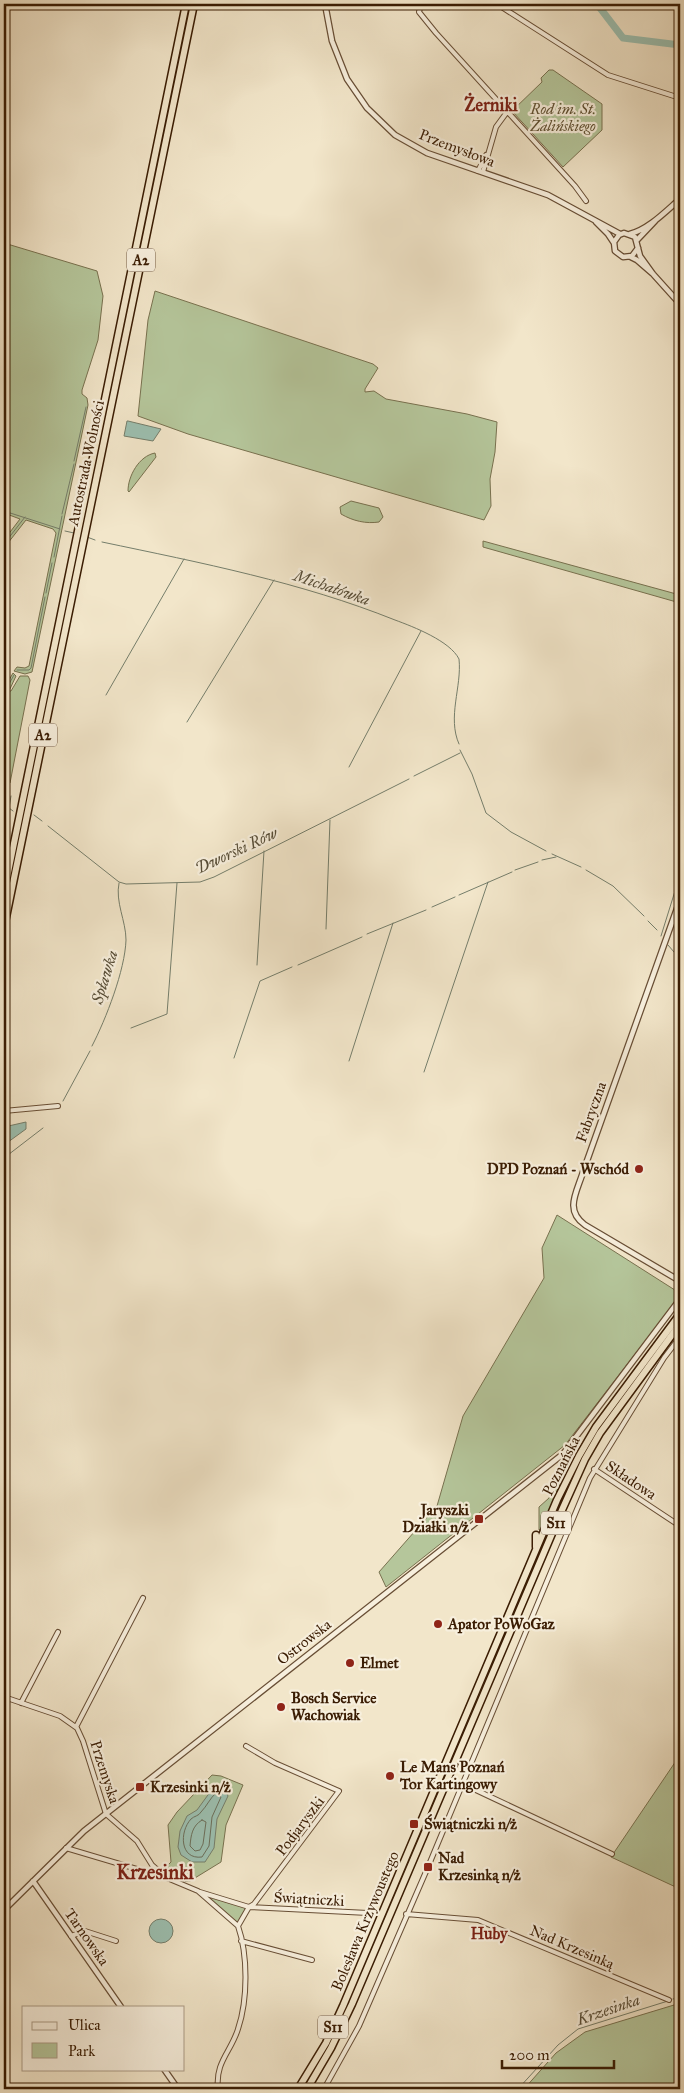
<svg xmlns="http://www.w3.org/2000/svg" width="684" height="2093" viewBox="0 0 684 2093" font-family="'IM FELL Great Primer',serif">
<rect width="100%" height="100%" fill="#f2e6ca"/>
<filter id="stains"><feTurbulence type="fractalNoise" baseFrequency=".004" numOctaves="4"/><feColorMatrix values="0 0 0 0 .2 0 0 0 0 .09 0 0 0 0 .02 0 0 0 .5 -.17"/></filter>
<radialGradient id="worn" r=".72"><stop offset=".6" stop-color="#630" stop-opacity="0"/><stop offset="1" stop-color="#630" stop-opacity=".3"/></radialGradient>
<path fill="#b5c69b" stroke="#78714f" d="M189 4H191L85 516 84 515Z
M549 70H553L602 104V130L563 167 512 111 542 82 541 78Z
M4 243 97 271 103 296 98 340 82 390V394L87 398 88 405 32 672 25 674 14 671 17 667 25 668 29 666 56 533 53 529 26 520 4 548V540L20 519 4 513Z
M155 291 373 364 378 368 365 389V392L374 391 386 399 467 414 497 422 495 452 490 479 491 506 484 520 188 434 138 416 148 320Z
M155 453 156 457 129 492 128 491C128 476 139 456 155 453Z
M351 501 379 508 383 517 379 522C366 524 353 521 341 514L340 507Z
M483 541 680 595V603L483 547Z
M13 673 16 676 9 691H11L20 676H28L30 680 10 783 4 784V689Z
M557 1215 678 1292 679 1297 565 1445 386 1587 379 1572 437 1506 463 1416 544 1278 542 1248Z
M566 1471 541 1529 539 1530V1507L549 1498 563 1472Z
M680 1755V1889L611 1857Z
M212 1775 221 1776 243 1785 226 1825 221 1862 190 1881C181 1883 168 1877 162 1871L171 1862 168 1825 177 1812Z
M204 1894 247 1908 239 1922H235Z
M674 2005 680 2008V2089H524L556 2053 585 2032Z"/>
<path fill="#9cc0b1" stroke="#757e6b" d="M127 421H128L161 429 153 441 124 436Z
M26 1122V1129L4 1145V1127Z
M213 1788 225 1790 228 1796 217 1819 214 1848 205 1862H192L181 1855 178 1847 180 1831 187 1816 197 1810Z
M149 1931a12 12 0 1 1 24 0a12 12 0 1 1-24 0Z"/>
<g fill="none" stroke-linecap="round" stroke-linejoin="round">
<path stroke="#6b6e5a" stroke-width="1" d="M216 1793 221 1797 212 1817 209 1846 202 1857C180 1860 179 1832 191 1819 194 1816 199 1816 201 1812 207 1806 210 1798 216 1793Z
M202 1820 206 1822 203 1844 200 1850 195 1851 190 1846C191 1835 192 1826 202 1820Z"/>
<path stroke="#757e6b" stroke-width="1" d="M74 461 86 407
M4 511 60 529
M62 514 74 464
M65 531 74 533
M87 537 95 540
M102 542C202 563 300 582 395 620 414 627 450 641 459 659 462 687 447 717 459 744
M4 544 25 517
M54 557 62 516
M46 593 52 563
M17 670H29L31 668 45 597
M4 693 14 675
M106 695 184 559
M187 722 274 580
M460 750 472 774 486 813 511 832 546 851
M349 767 421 631
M414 776 460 753
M4 790 6 792
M11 796 9 808 13 811
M34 815 42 821
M48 826 119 882 126 884 200 882 214 877 409 779
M552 854 581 867
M542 860 556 857
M515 870 538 862
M586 870 613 886 644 916
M459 895 512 872
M432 907 455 897
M648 921 657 930
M326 929 330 820
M367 934 426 910
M661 936 680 875
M668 945 680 959
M257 965 264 851
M298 965 362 937
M131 1028 167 1014 177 883
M92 1046C106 1019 125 970 126 940 126 921 115 902 119 883
M234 1058 260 981 292 967
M349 1061 393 923
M424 1072 488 882
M63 1101 90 1051
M4 1158 43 1128
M673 1999 680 1997
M518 2089 558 2045 578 2029 668 2001"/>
<path stroke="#9cc0b1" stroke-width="7" d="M597 4 623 38 680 45"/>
<defs>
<path id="minor" d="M421 4 419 12 436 33 575 186 586 201
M497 4 608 75 680 98
M478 171 486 155
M483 172 496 127 507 112
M4 1111 58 1106
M594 1469 680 1526
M4 1697 60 1716 77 1728 83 1741 106 1814 137 1841 152 1865 167 1878
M21 1703 58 1632
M76 1727 143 1598
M463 1784 612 1854
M66 1848 167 1878 198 1891 238 1926
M200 1892 249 1907 368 1913
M406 1914 478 1920 669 2000
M238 1926 249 1907 254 1904 339 1791 275 1763 246 1746
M71 1936 85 1931 116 1941
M241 1941 312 1960
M218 2089C215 2062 231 2052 238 2029 248 1999 248 1955 238 1926
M324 2089 359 2026 428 1867 590 1478 664 1358 680 1337"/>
<path id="tertiary" d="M325 4 332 41 347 79 367 108 395 135 427 153 548 195 620 234
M596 222 608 234 614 243
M630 234C649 229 666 211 680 199
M637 240 655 221
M638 248 632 256 623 257 615 251 614 242 619 235 624 233 635 237 640 256 653 274 680 304
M631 257 637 260 652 273
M680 900 583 1172C577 1192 564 1210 585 1225L680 1281
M33 1881 121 2007
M4 1910 84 1831 563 1454 680 1299
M164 2069 178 2089"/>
<path id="motorway" d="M4 892 186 4
M4 927 194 4
M536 1547V1535
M298 2089 326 2043 343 2006 557 1500 579 1456 596 1427 680 1314
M307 2089 331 2048 352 2004 562 1510 585 1459 600 1433 680 1324"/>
</defs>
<use href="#minor" stroke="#684e35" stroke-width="6"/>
<use href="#tertiary" stroke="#684e35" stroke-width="7"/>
<use href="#motorway" stroke="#3a1c03" stroke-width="9"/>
<use href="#minor" stroke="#f7efdd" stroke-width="4"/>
<use href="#tertiary" stroke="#f7efdd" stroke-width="4.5"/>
<use href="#motorway" stroke="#f2e6ca" stroke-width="6"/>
</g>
<g fill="#8f2418" stroke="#f7efdd" stroke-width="2">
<circle cx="639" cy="1169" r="5"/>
<rect x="474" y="1514" width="10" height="10" rx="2.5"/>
<circle cx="438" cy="1624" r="5"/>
<circle cx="350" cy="1663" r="5"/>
<circle cx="281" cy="1707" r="5"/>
<circle cx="390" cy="1776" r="5"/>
<rect x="135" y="1782" width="10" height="10" rx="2.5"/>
<rect x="409" y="1819" width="10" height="10" rx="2.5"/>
<rect x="423" y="1862" width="10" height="10" rx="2.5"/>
</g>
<g text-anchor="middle" stroke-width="4.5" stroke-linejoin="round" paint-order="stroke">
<g fill="#f7efdd" stroke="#735b44" stroke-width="1">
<rect x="127" y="248.5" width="28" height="23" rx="4"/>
<rect x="29" y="723.5" width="28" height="23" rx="4"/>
<rect x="541" y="1511.5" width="30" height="23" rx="4"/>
<rect x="318" y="2015.5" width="30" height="23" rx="4"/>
</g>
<g font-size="14" font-weight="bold" fill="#3a1c03">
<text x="141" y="265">A2</text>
<text x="43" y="740">A2</text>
<text x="556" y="1528">S11</text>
<text x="333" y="2032">S11</text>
</g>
<g font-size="15" font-style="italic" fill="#5f4f31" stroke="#f7efdd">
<text x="563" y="114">Rod im. St.<tspan x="563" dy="17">Żalińskiego</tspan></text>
</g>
<g font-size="15" fill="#3a1c03" stroke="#f7efdd">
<text transform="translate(457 148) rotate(21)" y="5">Przemysłowa</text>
<text transform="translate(86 463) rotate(-78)" y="5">Autostrada Wolności</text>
<text transform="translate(591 1112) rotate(-70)" y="5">Fabryczna</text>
<text transform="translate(561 1466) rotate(-63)" y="5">Poznańska</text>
<text transform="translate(631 1480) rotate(34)" y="5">Składowa</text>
<text transform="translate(304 1642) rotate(-38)" y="5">Ostrowska</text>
<text transform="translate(105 1772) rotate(72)" y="5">Przemyska</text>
<text transform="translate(300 1826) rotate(-53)" y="5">Podjaryszki</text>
<text transform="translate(309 1899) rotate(3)" y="5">Świątniczki</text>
<text transform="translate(365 1921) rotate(-67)" y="5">Bolesława Krzywoustego</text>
<text transform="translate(87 1937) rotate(55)" y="5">Tarnowska</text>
<text transform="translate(572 1947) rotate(23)" y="5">Nad Krzesinką</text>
</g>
<g font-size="15" font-weight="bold" fill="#3a1c03" stroke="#f7efdd" text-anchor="start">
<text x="629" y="1174" text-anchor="end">DPD Poznań - Wschód</text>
<text x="469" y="1515" text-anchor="end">Jaryszki<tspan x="469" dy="17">Działki n/ż</tspan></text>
<text x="448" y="1629">Apator PoWoGaz</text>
<text x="360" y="1668">Elmet</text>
<text x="291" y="1703">Bosch Service<tspan x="291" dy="17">Wachowiak</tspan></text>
<text x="400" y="1772">Le Mans Poznań<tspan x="400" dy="17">Tor Kartingowy</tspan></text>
<text x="150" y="1792">Krzesinki n/ż</text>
<text x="424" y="1829">Świątniczki n/ż</text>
<text x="438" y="1863">Nad<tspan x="438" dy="17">Krzesinką n/ż</tspan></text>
</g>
<g font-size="16" font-style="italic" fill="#574d37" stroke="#f7efdd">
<text transform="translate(332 587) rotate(19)" y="6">Michałówka</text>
<text transform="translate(236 850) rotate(-25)" y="6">Dworski Rów</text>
<text transform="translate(104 977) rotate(-73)" y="6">Spławka</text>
<text transform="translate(608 2009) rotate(-19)" y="6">Krzesinka</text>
</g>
<g font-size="16" font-weight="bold" fill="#7a1f14" stroke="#f7efdd">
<text x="489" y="1939">Huby</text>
</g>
<g font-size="18" font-weight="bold" fill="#7a1f14" stroke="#f7efdd">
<text x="491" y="111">Żerniki</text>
</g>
<g font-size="20" font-weight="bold" fill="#7a1f14" stroke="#f7efdd">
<text x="155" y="1879">Krzesinki</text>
</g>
</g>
<rect width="684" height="2093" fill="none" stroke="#f2e6ca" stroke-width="20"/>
<rect x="5" y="5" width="674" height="2083" fill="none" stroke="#3a1c03" stroke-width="2.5"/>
<rect x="10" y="10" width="664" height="2073" fill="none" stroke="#3a1c03"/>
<rect x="22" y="2006" width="162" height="65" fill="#f7efdd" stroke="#ab9b86"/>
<rect x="32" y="2022" width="25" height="8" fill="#f7efdd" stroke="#ab9b86"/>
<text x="68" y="2030" font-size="15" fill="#3a1c03">Ulica</text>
<rect x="32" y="2043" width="25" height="15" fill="#b5c69b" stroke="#ab9b86"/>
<text x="68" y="2056" font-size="15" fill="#3a1c03">Park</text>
<path d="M502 2060v8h112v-8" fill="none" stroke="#3a1c03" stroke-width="2.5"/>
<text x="509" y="2060" font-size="15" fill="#3a1c03" stroke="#f7efdd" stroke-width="4" paint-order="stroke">200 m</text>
<rect width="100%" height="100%" filter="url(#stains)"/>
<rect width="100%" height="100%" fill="url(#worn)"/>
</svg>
